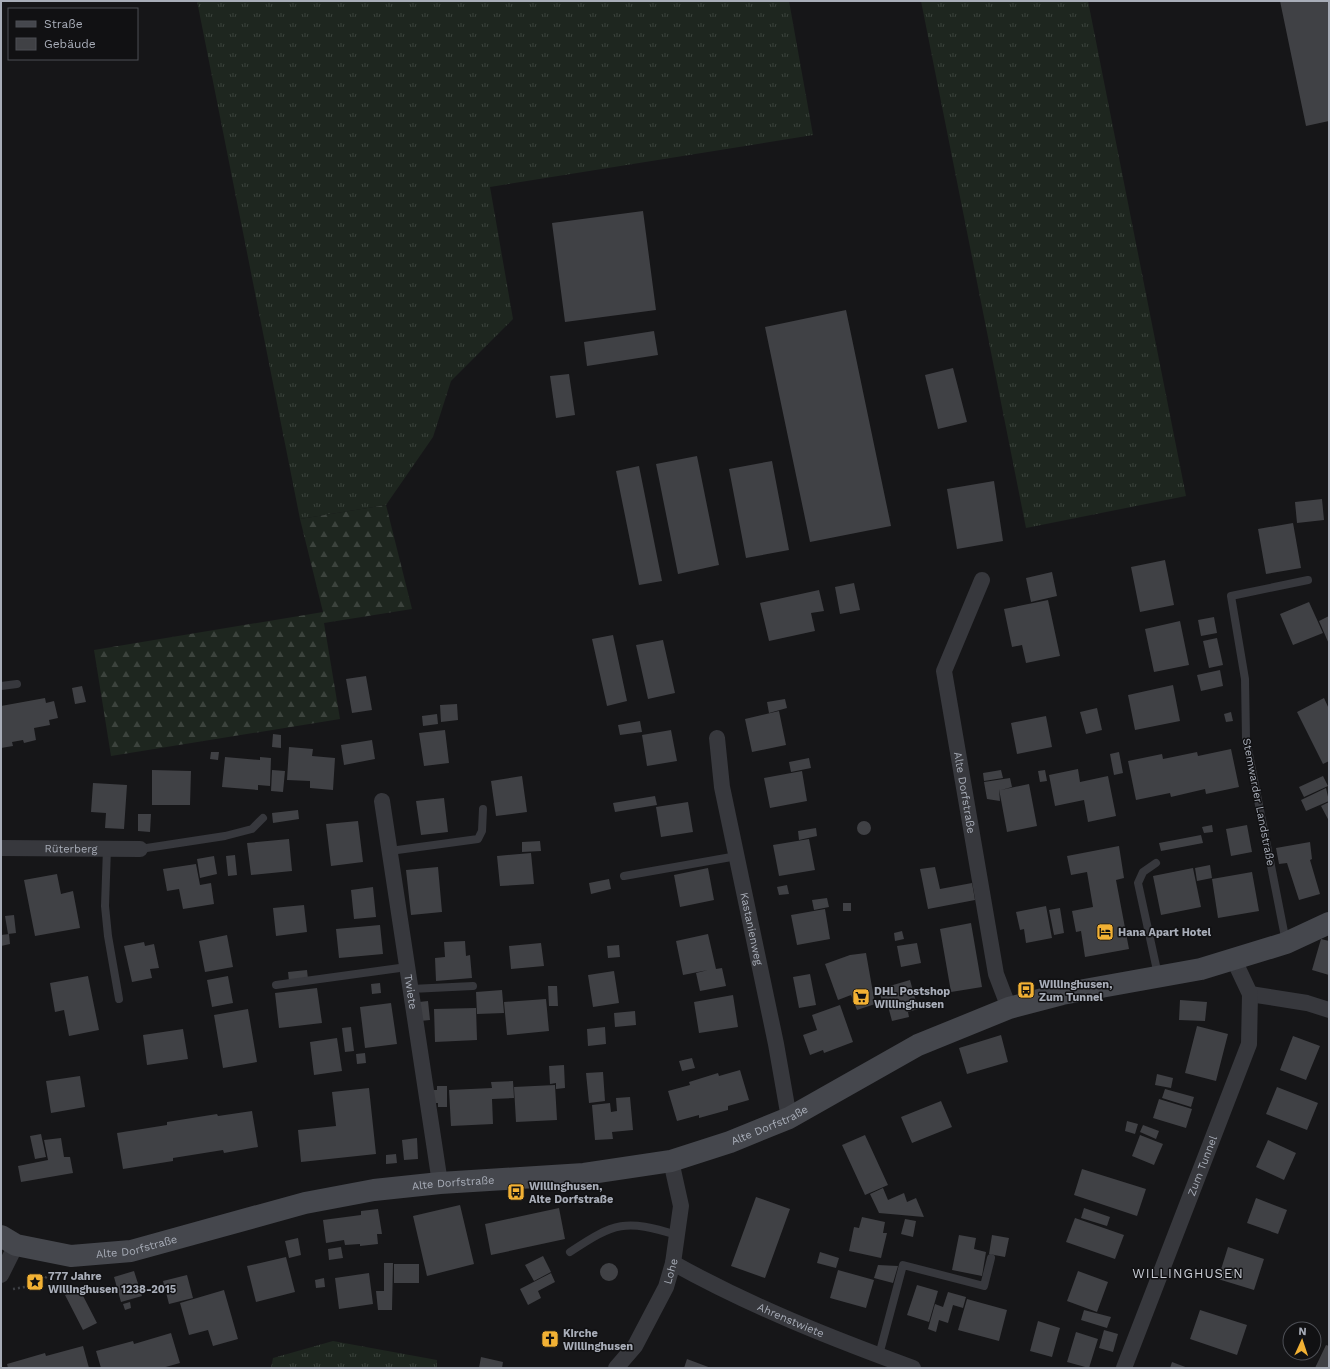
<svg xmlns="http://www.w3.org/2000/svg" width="1330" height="1369" viewBox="0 0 1330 1369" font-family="'Work Sans',sans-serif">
<defs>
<pattern id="grass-tufts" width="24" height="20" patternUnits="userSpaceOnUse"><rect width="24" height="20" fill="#1e261f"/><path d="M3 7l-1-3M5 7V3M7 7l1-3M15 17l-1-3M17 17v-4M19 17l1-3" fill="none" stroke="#3c433d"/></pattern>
<pattern id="forest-firs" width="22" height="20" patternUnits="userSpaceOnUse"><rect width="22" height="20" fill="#1e261f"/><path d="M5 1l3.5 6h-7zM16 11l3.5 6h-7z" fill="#3c433d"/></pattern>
</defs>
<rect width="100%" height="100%" fill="#161618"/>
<path fill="url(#grass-tufts)" d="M197 1H789L813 135 490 187 513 319 451 381 433 437 386 505 300 519Z
M921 1H1088L1186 496 1026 528Z
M333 1341 437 1360V1368H271L273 1358Z"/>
<path fill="url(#forest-firs)" d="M386 505 412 609 324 623 340 719 111 756 94 650 323 612 300 519Z"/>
<path fill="#404145" d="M1280 1H1329V121L1306 126Z
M643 211 656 310 565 322 552 223Z
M846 310 891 526 810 542 765 327Z
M654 331 658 355 587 366 584 342Z
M953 368 967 422 938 429 925 375Z
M569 374 575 415 556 418 550 376Z
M697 456 719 565 678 574 656 464Z
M772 461 789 550 746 558 729 469Z
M639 466 662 581 639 585 616 471Z
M994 481 1003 541 957 549 947 489Z
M1322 499 1324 520 1297 523 1295 502Z
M1293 523 1301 568 1266 574 1258 529Z
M1165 560 1174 605 1140 612 1131 567Z
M1052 572 1057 596 1031 602 1026 578Z
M854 583 860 610 840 614 835 587Z
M819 590 824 611 811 613 815 631 769 641 760 603Z
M1048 600 1060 656 1026 663 1022 645 1012 647 1004 609Z
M1309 602 1323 633 1293 645 1280 614Z
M1329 616V644L1319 621Z
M1214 617 1217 633 1201 636 1198 620Z
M1180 621 1189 665 1154 672 1145 629Z
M613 635 627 701 607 706 592 639Z
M1217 638 1223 665 1209 668 1203 641Z
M663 640 675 693 648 699 636 645Z
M1220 670 1223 686 1201 691 1197 675Z
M366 676 372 710 352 713 346 679Z
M1173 685 1180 721 1135 730 1128 695Z
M82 686 86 702 75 704 72 688Z
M45 698 48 713 46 703 54 701 58 718 49 720 50 725 34 728 36 740 24 743 23 740 12 742 13 746 1 748V706Z
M1324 698 1329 709V761L1323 764 1297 712Z
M785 699 787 708 769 713 767 702Z
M457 704 458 720 441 722 440 705Z
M1097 708 1102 730 1086 734 1080 712Z
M779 711 786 745 752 752 745 719Z
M1231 712 1233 721 1226 722 1224 714Z
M437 714 438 724 423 726 422 716Z
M1046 716 1052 747 1017 754 1011 723Z
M640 721 642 732 620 735 618 725Z
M445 730 449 763 424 766 419 733Z
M671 730 677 761 647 766 642 735Z
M273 734 281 735V748L272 747Z
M372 740 375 759 344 765 341 745Z
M289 747 313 749 312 756 335 758 333 790 310 788V781L287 780Z
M1231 749 1239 787 1206 794 1205 789 1171 797 1170 793 1136 800 1128 761 1162 754 1163 759 1197 752 1198 756Z
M211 752H219L218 760 210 759Z
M1119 752 1123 773 1114 775 1110 754Z
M225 757 260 760V757L271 758 270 786 258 785V790L222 787Z
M809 758 811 768 791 772 789 762Z
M1078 769 1080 782 1108 776 1116 816 1088 822 1084 800 1055 806 1049 775Z
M152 770 191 771 190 805H152Z
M272 770 285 771 283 792 271 791Z
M1001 770 1003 778 984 781 983 773Z
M1045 770 1047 781 1040 782 1038 771Z
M802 771 807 801 770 808 764 778Z
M522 776 527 812 496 816 491 781Z
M1323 776 1328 786 1304 797 1299 787Z
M1010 778 1012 787 1001 790 1029 784 1037 826 1007 832 999 789 1000 801 987 799 984 782Z
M93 783 127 785 124 829 105 828 106 813 91 812Z
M1326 788 1329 801 1306 811 1301 800Z
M655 796 657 805 615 812 613 803Z
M444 798 448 832 421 835 416 801Z
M688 802 693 832 661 837 656 807Z
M1329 802V821L1321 806Z
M298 810 299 819 273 823 272 813Z
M138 814H151L150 832 138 831Z
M358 821 363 862 331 866 326 824Z
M857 828a7 7 0 1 1 14 0a7 7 0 1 1-14 0Z
M1212 825 1213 832 1204 833 1202 827Z
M1247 825 1252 852 1231 856 1226 829Z
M816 828 817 836 799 840 798 831Z
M1201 835 1203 843 1161 851 1159 843Z
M289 839 292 871 251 875 247 843Z
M809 839 815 870 779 876 773 845Z
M540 841 541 851 522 852V842Z
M1310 842 1312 859 1310 860 1320 894 1299 900 1287 863 1279 864 1276 848Z
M1119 846 1124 878 1116 880 1129 949 1085 957 1081 931 1076 932 1072 911 1093 907 1087 872 1071 875 1067 856Z
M531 853 534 884 500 886 497 856Z
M235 855 237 875 228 876 226 856Z
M214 856 217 874 200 878 197 859Z
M196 864 200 885 211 883 214 904 183 909 179 889 167 891 163 869Z
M1210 865 1212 878 1197 881 1195 868Z
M438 867 442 912 411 915 406 870Z
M935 867 940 889 972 883 975 900 928 909 920 869Z
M708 868 714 900 680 907 674 875Z
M1193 868 1201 907 1161 915 1153 876Z
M1252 872 1259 911 1218 918 1212 879Z
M57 874 61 894 73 891 80 928 35 936 24 880Z
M609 879 611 889 591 894 589 883Z
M787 885 789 894 779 895 777 887Z
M373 887 376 917 354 919 351 890Z
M827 898 829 907 814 910 812 900Z
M843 903H851V911H843Z
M304 905 307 932 276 936 273 908Z
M1046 906 1052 938 1026 943 1024 929 1020 930 1016 912Z
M1060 908 1064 933 1054 935 1049 910Z
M825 909 830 939 797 945 791 915Z
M14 915 16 933 8 934 5 916Z
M971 923 982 987 951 992 940 929Z
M380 925 383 954 339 958 336 929Z
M902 931 904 939 895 941 894 933Z
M9 934 10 944 1 946V935Z
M708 934 716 969 722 968 726 986 700 991 696 973 708 970 683 975 676 941Z
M227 935 233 967 205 972 199 941Z
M1321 939 1329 941V975L1312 970Z
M465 941 466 956 470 955 472 978 436 981 435 958 445 957 444 942Z
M144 942 145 946 154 944 159 968 150 969 152 978 132 982 124 946Z
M541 943 544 966 511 969 509 946Z
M917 943 921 963 901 967 897 946Z
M619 945 620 957 608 958 607 946Z
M866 953 875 1004 857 1010 851 995 838 1000 825 964 850 955Z
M307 970 308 979 289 981 288 972Z
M614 971 619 1003 593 1007 588 975Z
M810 974 816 1005 799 1008 793 977Z
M88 976 99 1030 69 1036 64 1010 55 1012 50 983Z
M228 976 233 1003 212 1007 207 980Z
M910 980 918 1009 908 1012 909 1017 892 1021 888 1006 884 1007 880 994 884 993 883 988Z
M380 983 381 993 372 994 371 984Z
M548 986H557L558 1006H549Z
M317 988 322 1023 279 1028 275 993Z
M502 990 504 1013 477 1014 476 992Z
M733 995 738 1027 699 1033 694 1002Z
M546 999 549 1031 507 1035 504 1002Z
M1180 1000 1207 1002 1205 1021 1179 1020Z
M428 1001 430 1020 420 1021 419 1002Z
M391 1003 397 1044 365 1048 360 1007Z
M840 1005 853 1042 824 1053 823 1050 810 1055 803 1035 817 1030 812 1015Z
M476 1008 477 1040 435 1042 434 1009Z
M248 1009 257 1062 223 1068 214 1015Z
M635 1011 636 1025 615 1027 614 1013Z
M1197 1026 1228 1034 1216 1081 1185 1073Z
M351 1027 354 1051 345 1052 342 1028Z
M605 1027 606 1044 588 1046 587 1029Z
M183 1029 188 1059 147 1065 143 1035Z
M1001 1035 1008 1062 967 1074 959 1048Z
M1293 1036 1320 1046 1306 1080 1280 1070Z
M337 1038 342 1071 314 1075 310 1042Z
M365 1053 366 1063 357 1064 356 1054Z
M692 1058 695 1068 682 1071 679 1061Z
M564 1065 565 1088 556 1089V1083L550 1084 549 1066Z
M740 1070 749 1100 728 1106V1110L699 1118V1115L677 1121 668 1091 690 1085 689 1082 718 1073 719 1076Z
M603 1072 605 1101 589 1103 586 1073Z
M1157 1074 1173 1078 1171 1088 1155 1085Z
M80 1076 85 1107 51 1113 46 1081Z
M513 1081 514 1098 492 1099 493 1124 451 1126 449 1090 492 1088 491 1082Z
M555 1085 557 1120 516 1122 514 1087Z
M437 1086H447V1107H438V1103H434L433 1090H437Z
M1277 1087 1318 1103 1307 1130 1266 1114Z
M369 1088 376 1154 301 1162 298 1130 336 1126 332 1092Z
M1165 1089 1194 1097 1191 1107 1162 1098Z
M630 1097 633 1130 612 1132 613 1139 595 1140 592 1105 610 1103 611 1112 617 1111 616 1098Z
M1159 1099 1192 1109 1186 1128 1153 1118Z
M941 1101 952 1127 912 1143 901 1117Z
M252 1111 258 1147 224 1153 223 1150 173 1158V1161L123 1169 117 1133 167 1125V1122L217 1114 218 1116Z
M1127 1121 1138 1124 1135 1134 1125 1131Z
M1143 1125 1159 1131 1156 1139 1140 1132Z
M41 1134 46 1157 35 1159 30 1136Z
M865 1135 888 1185 865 1195 842 1145Z
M1140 1135 1163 1144 1154 1165 1132 1156Z
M61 1138 64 1157H70L73 1173 21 1182 18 1166 48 1160 44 1140Z
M417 1138 418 1159 404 1160 402 1140Z
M1268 1140 1296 1153 1284 1180 1256 1167Z
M396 1154 397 1163 386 1164V1155Z
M1082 1169 1146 1189 1137 1216 1074 1195Z
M883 1188 888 1200 904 1193 907 1202 916 1198 924 1217 879 1213 870 1194Z
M756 1197 790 1209 765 1278 731 1266Z
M1256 1198 1287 1210 1278 1234 1247 1223Z
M460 1205 474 1264 427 1276 413 1216Z
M559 1208 565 1239 491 1255 485 1224Z
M1084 1208 1110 1217 1107 1226 1081 1218Z
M378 1209 382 1234H377L378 1244 360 1246V1244L345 1245 344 1240 326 1243 323 1220 361 1215V1211Z
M862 1217 885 1222 883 1233H887L881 1258 849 1251 854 1227 859 1228Z
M1075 1218 1124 1235 1115 1259 1066 1242Z
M905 1219 916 1221 913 1237 901 1234Z
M959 1235 976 1238 974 1249 986 1252 982 1276 952 1270Z
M992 1235 1009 1238 1005 1257 989 1254Z
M298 1238 301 1255 289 1258 285 1241Z
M341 1247 343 1258 329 1260 328 1249Z
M1228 1247 1264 1259 1254 1290 1218 1279Z
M820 1252 839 1258 836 1268 817 1263Z
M543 1256 551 1272 534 1281 525 1265Z
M286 1257 295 1292 256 1302 247 1266Z
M600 1272a9 9 0 1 1 18 0a9 9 0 1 1-18 0Z
M384 1263H393L392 1310H378L376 1291H384Z
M394 1264H419V1283H394Z
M878 1265 898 1266 893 1283 874 1278Z
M838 1270 874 1280 866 1308 830 1298Z
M134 1271 142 1296 121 1302 114 1277Z
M1078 1271 1108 1282 1097 1312 1067 1301Z
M369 1273 373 1304 339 1309 335 1278Z
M551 1273 555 1282 538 1291 541 1298 528 1305 520 1289Z
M187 1275 193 1298 169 1304 163 1281Z
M324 1278 325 1287 316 1288 315 1280Z
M917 1285 938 1291 929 1322 907 1315Z
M79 1288 97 1323 83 1330 65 1295Z
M224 1290 238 1339 213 1346 208 1330 189 1335 180 1303Z
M948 1292 966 1297 963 1308 953 1305 948 1323 939 1320 936 1332 928 1329 935 1304 943 1307Z
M967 1299 1007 1310 999 1341 958 1330Z
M130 1302 131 1308 125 1310 123 1304Z
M1084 1310 1111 1317 1107 1328 1081 1320Z
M1200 1310 1247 1325 1237 1355 1190 1339Z
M1038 1321 1060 1328 1052 1357 1030 1351Z
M1104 1330 1118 1334 1113 1352 1099 1348Z
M1076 1332 1098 1339 1089 1368 1067 1362Z
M171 1333 180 1363 162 1368H101L96 1351 133 1341 134 1344Z
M1326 1345 1329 1346V1368H1315Z
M83 1346 89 1368H8L7 1364 45 1353 46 1356Z
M481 1357 503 1362 502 1368H479Z
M687 1359 711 1368H684Z
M1172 1362 1188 1368H1170Z"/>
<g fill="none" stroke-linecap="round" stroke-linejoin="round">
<path stroke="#3d3f44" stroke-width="2.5" stroke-dasharray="2 3" stroke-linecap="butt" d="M13 1289 37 1285 50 1274"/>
<path stroke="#37383d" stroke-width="8" d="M1 686 17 684
M107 848 105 906 108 936 119 999
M140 849 225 836 252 829 263 818
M390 851 478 839 482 831 483 809
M1156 863 1143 872 1138 883 1158 975
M624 876 737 856
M1286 942 1246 739 1245 679 1231 596 1308 580
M276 985 407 967
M411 989 473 986
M570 1252C615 1222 625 1219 677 1235
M879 1355 903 1265 984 1286 991 1258"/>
<g stroke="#37383d" stroke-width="16">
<path id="s1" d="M982 580 944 671 996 974 1009 1008"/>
<path id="s2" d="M717 738 722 787 776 1044 789 1118"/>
<path id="s3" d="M382 801 440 1183"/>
<path id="s4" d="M1 848 140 849"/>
<path d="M1250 994 1307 1003 1329 1010"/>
<path id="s5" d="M673 1263C750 1306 831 1338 913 1368"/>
<path d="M1 1275 16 1245"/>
<path id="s6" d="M616 1368 635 1346 666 1287 673 1263 681 1206 671 1161"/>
<path id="s7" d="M1124 1368 1249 1044 1250 994 1234 960"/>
</g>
<path stroke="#45474d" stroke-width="22" id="s8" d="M1 1236 16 1245 71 1256 131 1251 305 1203 374 1190 440 1183 584 1174 671 1161 730 1142 789 1118 918 1045 1009 1008 1062 994 1201 969 1286 943 1329 923"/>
</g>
<defs>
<symbol id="hotel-square" viewBox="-11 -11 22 22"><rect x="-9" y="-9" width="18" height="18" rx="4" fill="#f2b134" stroke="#111113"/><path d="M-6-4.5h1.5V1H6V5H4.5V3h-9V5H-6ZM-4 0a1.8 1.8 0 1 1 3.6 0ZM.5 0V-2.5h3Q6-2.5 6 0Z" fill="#111"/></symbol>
<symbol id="bus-square" viewBox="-11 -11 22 22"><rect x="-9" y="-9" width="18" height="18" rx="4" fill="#f2b134" stroke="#111113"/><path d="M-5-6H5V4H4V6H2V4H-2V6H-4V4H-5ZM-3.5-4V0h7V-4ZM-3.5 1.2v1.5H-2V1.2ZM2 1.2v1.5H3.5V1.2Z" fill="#111"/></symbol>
<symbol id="supermarket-square" viewBox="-11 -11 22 22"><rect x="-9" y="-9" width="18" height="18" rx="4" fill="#f2b134" stroke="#111113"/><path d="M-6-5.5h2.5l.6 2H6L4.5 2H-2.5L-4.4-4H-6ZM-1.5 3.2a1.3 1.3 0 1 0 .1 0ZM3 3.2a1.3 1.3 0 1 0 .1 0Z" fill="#111"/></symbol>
<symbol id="sight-square" viewBox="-11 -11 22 22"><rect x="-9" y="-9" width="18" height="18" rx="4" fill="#f2b134" stroke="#111113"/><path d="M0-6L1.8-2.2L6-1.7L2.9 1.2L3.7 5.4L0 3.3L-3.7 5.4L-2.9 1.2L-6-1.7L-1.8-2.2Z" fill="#111"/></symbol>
<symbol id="church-square" viewBox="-11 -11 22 22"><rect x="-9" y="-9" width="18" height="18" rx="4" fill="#f2b134" stroke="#111113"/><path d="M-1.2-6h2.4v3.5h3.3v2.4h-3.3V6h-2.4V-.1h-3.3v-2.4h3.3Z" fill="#111"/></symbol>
</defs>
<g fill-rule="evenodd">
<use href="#hotel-square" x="1095" y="922" width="20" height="20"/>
<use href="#bus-square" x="1016" y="980" width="20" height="20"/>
<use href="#supermarket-square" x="851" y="987" width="20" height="20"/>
<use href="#bus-square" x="506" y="1182" width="20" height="20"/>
<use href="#sight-square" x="25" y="1272" width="20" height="20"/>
<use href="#church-square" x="540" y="1329" width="20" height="20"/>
</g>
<g text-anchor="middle" stroke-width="3" stroke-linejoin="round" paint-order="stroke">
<g font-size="11" fill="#a8adb8" stroke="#111113">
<text dy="4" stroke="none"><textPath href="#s1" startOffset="222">Alte Dorfstraße</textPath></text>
<text transform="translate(1259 802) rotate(79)" y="4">Stemwarder Landstraße</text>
<text dy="4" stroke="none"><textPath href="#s4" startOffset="70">Rüterberg</textPath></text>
<text dy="4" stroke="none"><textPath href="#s2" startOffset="194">Kastanienweg</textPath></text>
<text dy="4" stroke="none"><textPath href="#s3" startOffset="193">Twiete</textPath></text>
<text dy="4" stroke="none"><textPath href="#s8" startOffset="788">Alte Dorfstraße</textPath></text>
<text dy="4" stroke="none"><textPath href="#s7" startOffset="217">Zum Tunnel</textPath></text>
<text dy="4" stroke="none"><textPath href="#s8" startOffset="464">Alte Dorfstraße</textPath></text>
<text dy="4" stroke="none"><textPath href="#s8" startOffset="140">Alte Dorfstraße</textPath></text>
<text dy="4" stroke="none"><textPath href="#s6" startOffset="112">Lohe</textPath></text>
<text dy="4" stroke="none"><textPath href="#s5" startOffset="131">Ahrenstwiete</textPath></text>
</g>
<g font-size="11" font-weight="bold" fill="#a8adb8" stroke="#111113" text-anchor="start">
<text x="1118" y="936">Hana Apart Hotel</text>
<text x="1039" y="988">Willinghusen,<tspan x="1039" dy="13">Zum Tunnel</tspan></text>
<text x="874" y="995">DHL Postshop<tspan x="874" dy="13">Willinghusen</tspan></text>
<text x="529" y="1190">Willinghusen,<tspan x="529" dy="13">Alte Dorfstraße</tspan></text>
<text x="48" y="1280">777 Jahre<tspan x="48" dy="13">Willinghusen 1238-2015</tspan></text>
<text x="563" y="1337">Kirche<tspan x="563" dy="13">Willinghusen</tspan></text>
</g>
<g font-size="13" letter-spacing="1" fill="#c9ccd4" stroke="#111113">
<text x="1188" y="1278">WILLINGHUSEN</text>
</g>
</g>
<rect width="1330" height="1369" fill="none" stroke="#a8adb8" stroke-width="4"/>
<rect x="8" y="8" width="130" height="52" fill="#111113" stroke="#4d4f55"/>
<rect x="16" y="21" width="20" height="6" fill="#45474d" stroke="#4d4f55"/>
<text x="44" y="28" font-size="12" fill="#a8adb8">Straße</text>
<rect x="16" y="38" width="20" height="12" fill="#404145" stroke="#4d4f55"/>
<text x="44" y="48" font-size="12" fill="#a8adb8">Gebäude</text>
<g transform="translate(1302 1341) rotate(3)"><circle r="19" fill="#111113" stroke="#4d4f55"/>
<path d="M0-3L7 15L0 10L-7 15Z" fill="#f2b134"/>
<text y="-6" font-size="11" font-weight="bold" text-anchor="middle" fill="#a8adb8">N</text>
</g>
</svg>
